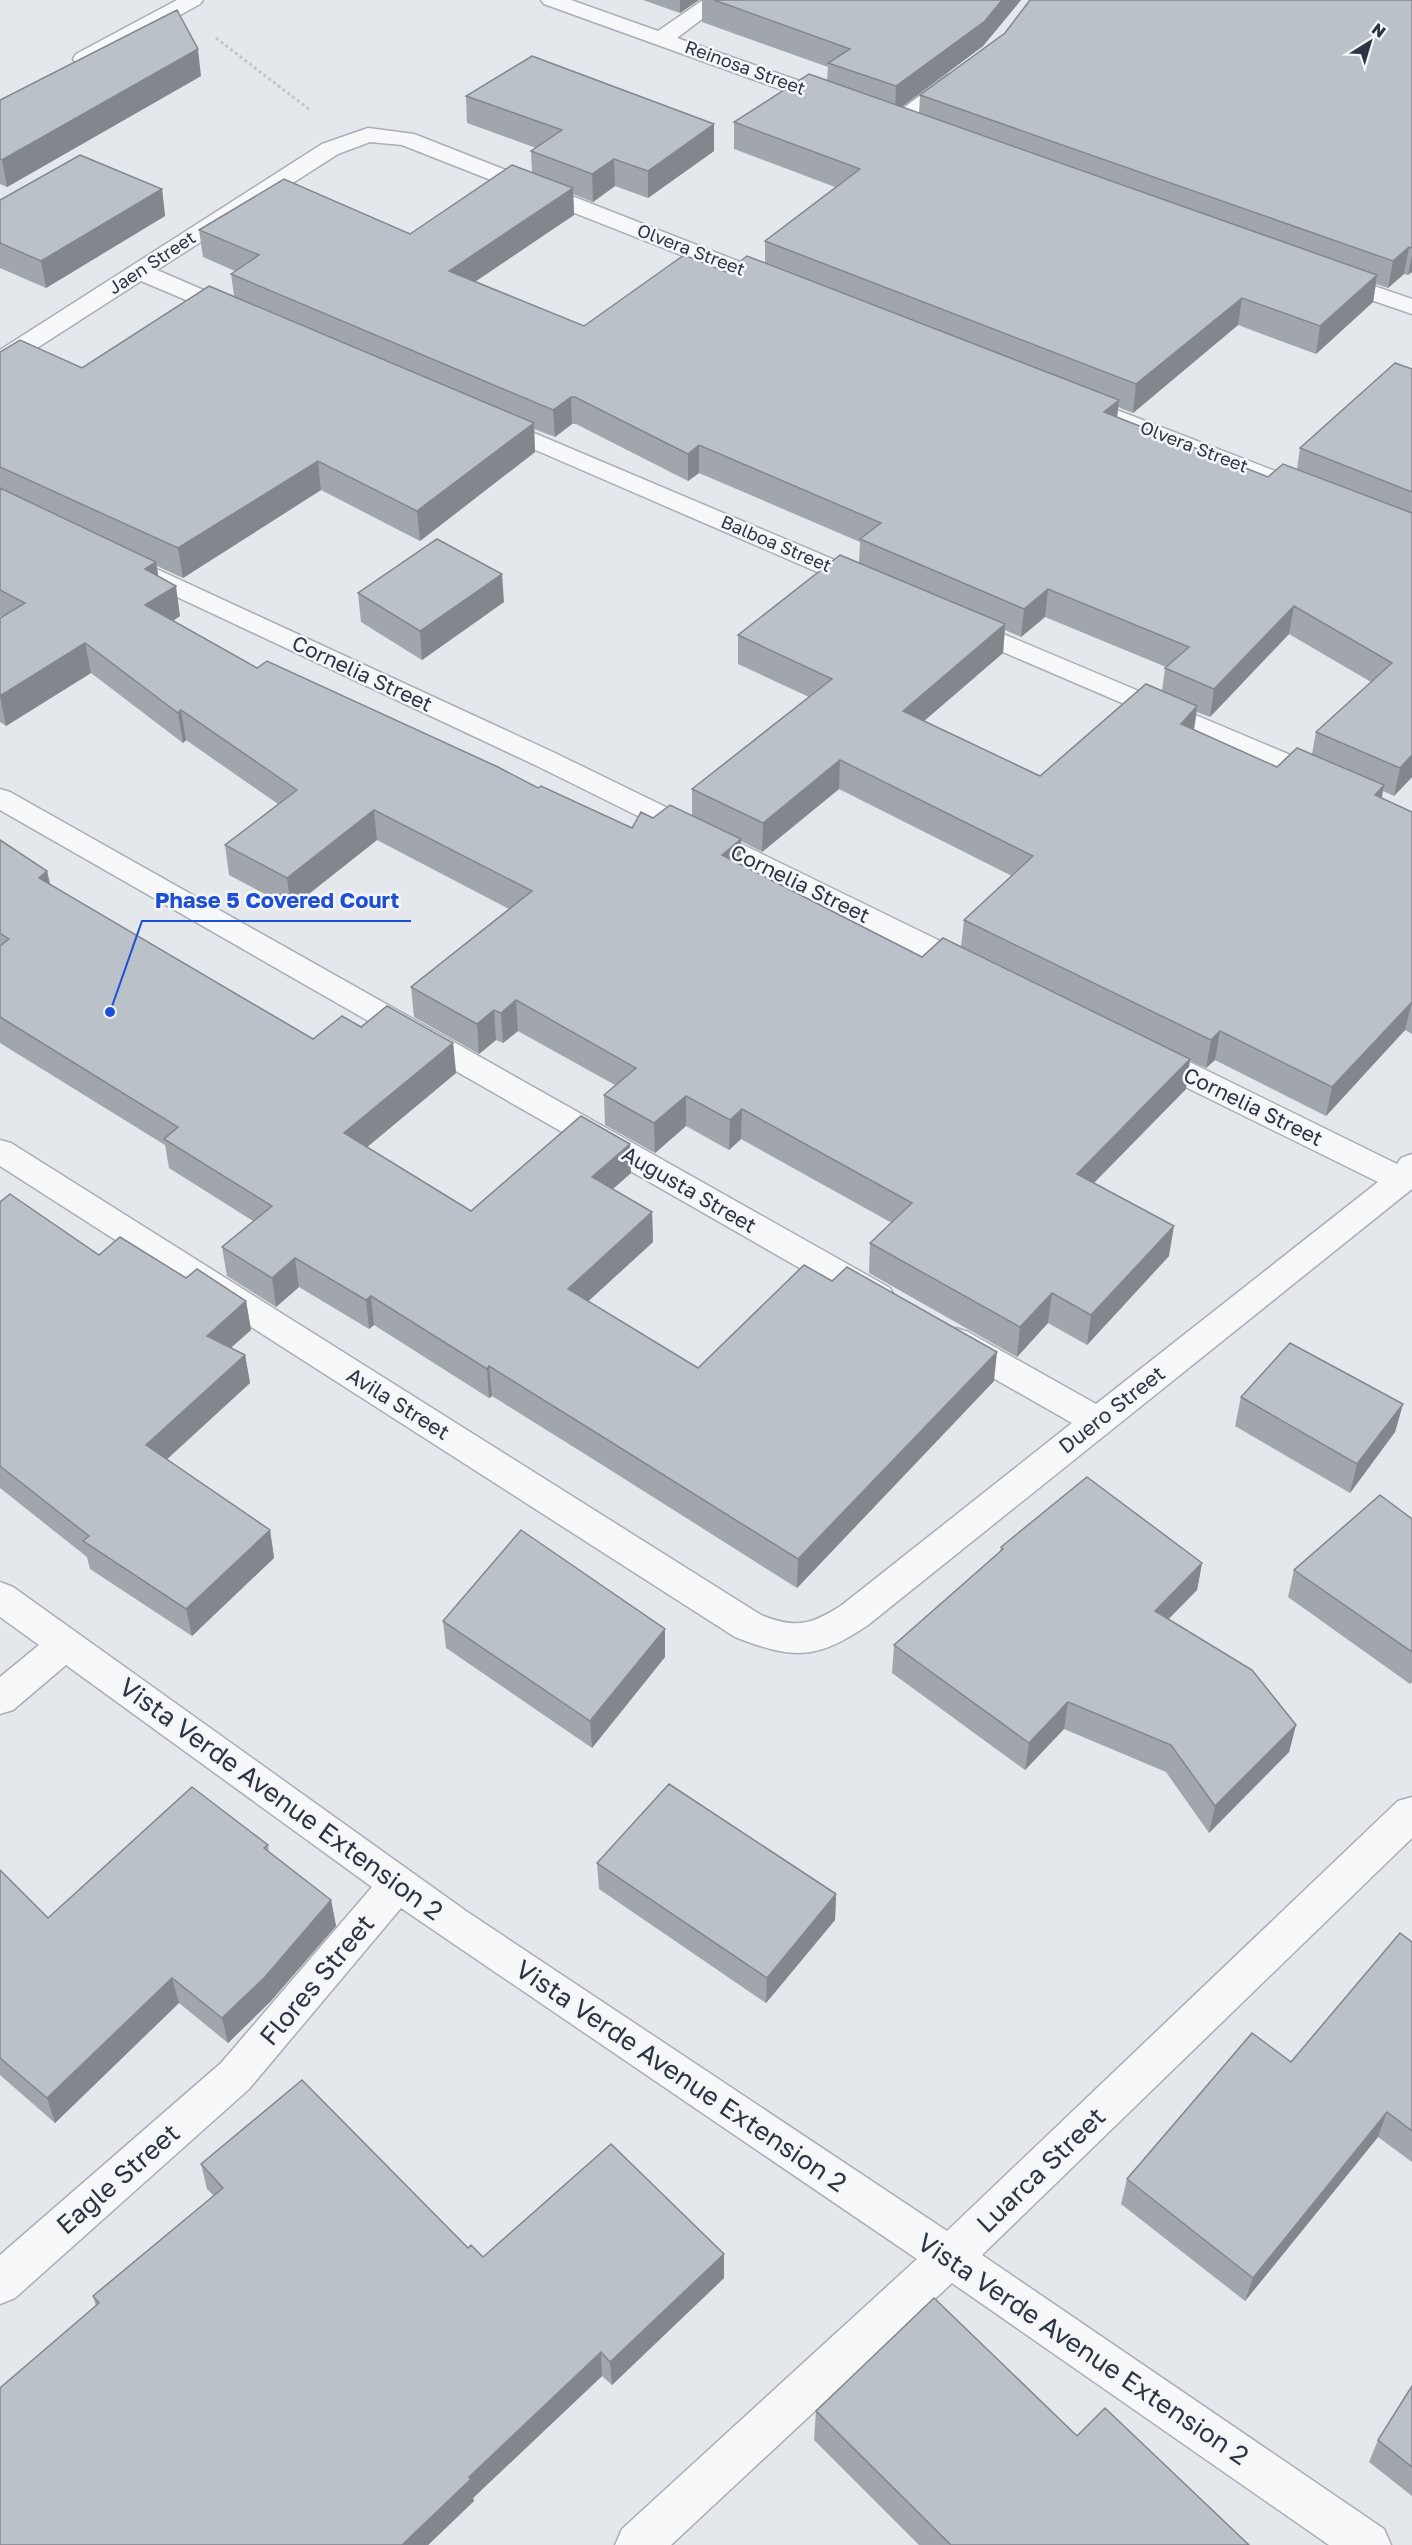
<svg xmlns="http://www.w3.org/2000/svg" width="1412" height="2545" viewBox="0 0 1412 2545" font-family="'Golos Text',sans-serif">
<rect width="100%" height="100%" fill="#e4e7ec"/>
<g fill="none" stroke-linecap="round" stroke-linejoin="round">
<defs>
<path id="minor" d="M177 0H203L200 4 92 64 84 65 76 64 73 59 76 54Z
M541 0H571L658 31 703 0H727L677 38 840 95 843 100 840 105 832 107 824 105 544 4Z
M956 74 964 75 967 80 964 85 906 128 898 130 890 128 887 123 890 118 948 75Z
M368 128 414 134 781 278 785 283 781 288 773 290 765 288 402 145 370 142 338 154 157 270 245 308 249 313 245 318 237 320 229 318 141 281 9 366 0 368V350L322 144Z
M1333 272 1412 299V314L1325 284 1321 279 1325 274Z
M1109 407 1319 488 1323 493 1319 498 1310 501 1301 498 1100 419 1097 414 1100 409Z
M494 416 877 578 881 584 877 590 868 592 859 590 485 428 482 423 485 418Z
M135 559 555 753 981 961 985 968 981 975 970 978 959 975 535 765 126 573 122 567 126 561Z
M963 617 1333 773 1337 779 1333 785 1323 788 1313 785 954 631 950 625 954 619Z
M0 789 10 792 890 1288 895 1297 890 1306 878 1309 866 1306 0 810Z
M1148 1044 1159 1047 1397 1164 1401 1158 1412 1154V1189L868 1625C815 1661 792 1659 735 1637L0 1166V1140L11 1143 761 1615C796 1629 811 1625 842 1605L1072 1423 944 1350 939 1341 944 1332 956 1328 968 1332 1096 1404 1378 1182 1137 1063 1133 1055 1137 1047Z
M0 1582 13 1587 466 1911 947 2231 1398 1801 1412 1797V1838L982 2255 1384 2529 1391 2545H1329L952 2283 671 2545H615L622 2529 917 2259 401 1908 249 2089 15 2298 0 2304V2255L221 2063 372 1887 66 1665 13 1710 0 1714V1677L39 1645 0 1617Z"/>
</defs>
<use href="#minor" stroke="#a9aeb6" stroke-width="3"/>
<path stroke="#c2c5cb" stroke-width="3" stroke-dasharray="3 3" stroke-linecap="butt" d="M216 38 310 110"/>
<use href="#minor" fill="#f7f8fa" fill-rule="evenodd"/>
</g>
<path fill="#a1a6ad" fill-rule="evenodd" d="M643 0H699L680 13Z
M702 0H1021L983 46 902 107 919 113 920 95 1412 0V272L1408 275 1404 274 1388 288 1376 284 1373 302 1316 354 1238 325 1133 413 1118 407 1117 417 1268 477 1297 469 1300 448 1412 369V777L1394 796 1383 791 1382 798 1412 812V1034L1405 1030 1326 1116 1215 1060 1206 1068 1190 1061 1186 1089 1094 1183 1169 1256 1087 1345 1048 1323 1017 1357 869 1273 870 1243 892 1223 741 1139 729 1150 686 1126 655 1153 605 1125 604 1095 615 1085 518 1031 503 1043 496 1040 479 1054 414 1017 411 987 509 909 377 840 291 908 229 875 225 845 278 804 186 740 183 743 91 673 6 726 0 722V618L2 617 0 616V352L82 368 234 296 231 274 235 271 203 257 199 230 410 234 532 172 531 151 536 148 467 123 466 96 714 124V151L648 198 615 186 593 202 573 194 574 215 475 281 584 326 726 272 765 262V241L835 187 734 149V122L827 80 828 67 702 22ZM572 424H576L688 481 699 473 860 542 859 562 738 635V664L809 697 692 789V815L653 818 632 828 257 668 173 621 180 616 158 577 157 566 183 578 321 490 420 541 535 452 534 429 555 437ZM1045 617 1166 667 1165 668 1162 691 1040 776 924 721 1003 653 1005 630 1021 637ZM1289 634 1371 682 1316 732 1312 754 1277 767 1194 730 1197 712 1210 717ZM839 789 1012 876 964 920 961 947 922 957 741 864V841L762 852Z
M201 76 7 187 0 184V100Z
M162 189 165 216 46 288 0 268V200Z
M358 593 504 602 422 660 361 622Z
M0 840 47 871 50 885 313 1039 361 1027 453 1043 456 1073 367 1147 471 1211 630 1144 631 1173 613 1189 652 1212 653 1242 588 1301 698 1368 994 1381 797 1588 604 1466 492 1396 489 1398 374 1325 369 1329 299 1287 276 1307 227 1276 222 1247 253 1221 169 1168 165 1145 0 1043Z
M0 1202 99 1255 186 1278 246 1301 251 1330 231 1348 245 1355 250 1383 167 1459 270 1530 274 1558 192 1636 90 1569 87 1557 0 1488Z
M1241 1397 1403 1404 1395 1432 1350 1493 1235 1426Z
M1412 1519V1682L1410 1684 1288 1597 1294 1570Z
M1001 1547 1202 1563 1197 1590 1168 1619 1296 1725 1289 1752 1209 1833 1166 1772 1064 1729 1025 1770 892 1673 894 1645 1000 1552Z
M443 1621 665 1629V1657L592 1748 446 1648Z
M268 1845 269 1852 331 1900 336 1926 270 2002 228 2043 179 2003 55 2123 0 2075V1870L48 1918Z
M597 1863 836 1894 835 1920 766 2003 599 1889Z
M1412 1942V2162L1378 2137 1245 2301 1121 2204 1127 2179 1291 2062Z
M201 2164 468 2248 483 2257 724 2254V2278L612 2385 602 2376 473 2498 474 2501 428 2545H0L96 2306 93 2296 214 2196 207 2189Z
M1412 2386V2496L1369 2462 1378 2440Z
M816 2411 1249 2545H919L814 2440Z"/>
<path fill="#83878d" d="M680 0H699L680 13Z
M1002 0H1021L983 46 895 112 896 86Z
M198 49 201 76 7 187 2 160Z
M714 124V151L648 198V171Z
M614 159 615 186 593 202 592 174Z
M573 188 574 215 451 298 449 271Z
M162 189 165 216 46 288 41 261Z
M1409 247 1404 274 1388 288 1393 261Z
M1412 255V272L1408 275Z
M1377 275 1373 302 1316 354 1320 326Z
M1242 298 1238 325 1133 413 1136 384Z
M571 397 572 424 555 437 553 410Z
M1119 400 1116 427 1104 412Z
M534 423 535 452 420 541 417 511Z
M699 445V473L688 481V454Z
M318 461 321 490 183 578 178 548Z
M156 562 161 592 145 569Z
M502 574 504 602 422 660 420 631Z
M176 586 180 616 150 635 145 605Z
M1048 589 1045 617 1021 637 1024 609Z
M1294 606 1289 634 1210 717 1214 689Z
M1005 624 1003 653 902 740 903 711Z
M85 643 91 673 6 726 0 696Z
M1197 706 1193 735 1181 724Z
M181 710 186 740 183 743 178 713Z
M1412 755V777L1394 796 1400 768Z
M840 760 839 789 762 852 763 823Z
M1384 785 1378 814 1375 795Z
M374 810 377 840 291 908 287 878Z
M741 839V869L722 855Z
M47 871 54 901 39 878Z
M516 1000 518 1031 503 1043 501 1013Z
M1412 1002 1405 1030 1326 1116 1332 1087Z
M494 1010 496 1040 479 1054 477 1024Z
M1220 1031 1215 1060 1206 1068 1211 1040Z
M453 1043 456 1073 348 1163 344 1133Z
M1190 1059 1186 1089 1073 1204 1077 1174Z
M686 1096V1126L655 1153 654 1123Z
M742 1109 741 1139 729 1150 730 1120Z
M630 1144 631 1173 593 1206 592 1177Z
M652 1212 653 1242 570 1318 568 1289Z
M1174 1226 1169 1256 1087 1345 1091 1315Z
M295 1258 299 1287 276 1307 272 1278Z
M1052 1293 1048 1323 1017 1357 1020 1327Z
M371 1296 374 1325 369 1329 366 1300Z
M246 1301 251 1330 212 1364 207 1336Z
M997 1352 994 1381 797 1588 798 1559Z
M245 1355 250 1383 152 1473 146 1445Z
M489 1366 492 1396 489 1398 487 1369Z
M1403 1404 1395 1432 1350 1493 1357 1464Z
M270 1530 274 1558 192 1636 186 1609Z
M1202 1563 1197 1590 1149 1639 1155 1611Z
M665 1629V1657L592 1748 590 1721Z
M1068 1702 1064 1729 1025 1770 1029 1743Z
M1296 1725 1289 1752 1209 1833 1215 1806Z
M836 1894 835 1920 766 2003 767 1978Z
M331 1900 336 1926 270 2002 228 2043 222 2018Z
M172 1978 179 2003 55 2123 47 2098Z
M1387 2112 1378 2137 1245 2301 1253 2278Z
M724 2254V2278L612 2385 610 2362Z
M601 2352 602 2376 473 2498 474 2501 428 2545H402L469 2477Z"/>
<path fill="#bbc1c9" stroke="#83878d" stroke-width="1.5" d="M714 0H1002L985 21 896 86 828 63 850 49Z
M1030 0H1412V248L1409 247 1393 261 920 95 1005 33Z
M177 10 198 49 2 160 0 159V100Z
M532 56 714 124 648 171 614 159 592 174 531 151 562 130 466 96Z
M809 74 1377 275 1320 326 1242 298 1136 384 765 241 860 169 734 122Z
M80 155 162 189 41 261 0 243V200Z
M512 165 573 188 449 271 584 326 684 255 726 272 747 256 1119 400 1104 412 1268 477 1283 464 1412 513V755L1400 768 1316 732 1392 663 1294 606 1214 689 1165 668 1189 647 1048 589 1024 609 860 539 881 523 699 445 688 454 575 397H571L553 410 231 274 259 255 199 230 284 179 410 234Z
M209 286 534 423 417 511 318 461 178 548 0 467V352L20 340 82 368Z
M1395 363 1412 369V492L1300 448Z
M0 488 156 562 145 569 176 586 145 605 257 668 267 661 498 767 538 788 541 786 632 828 641 812 653 818 670 805 741 839 722 855 922 957 943 938 1190 1059 1077 1174 1174 1226 1091 1315 1052 1293 1020 1327 870 1243 912 1203 742 1109 730 1120 686 1096 654 1123 604 1095 636 1068 516 1000 501 1013 494 1010 477 1024 411 987 532 891 374 810 287 878 225 845 297 790 181 710 178 713 85 643 0 696V618L25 603 0 590Z
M437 539 502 574 420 631 358 593Z
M840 555 1005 624 903 711 1040 776 1146 684 1197 706 1181 724 1277 767 1297 748 1384 785 1375 795 1412 812V1002L1332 1087 1220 1031 1211 1040 964 920 1033 856 840 760 763 823 692 789 832 679 738 635Z
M0 840 47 871 39 878 313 1039 342 1016 361 1027 387 1006 453 1043 344 1133 471 1211 581 1116 630 1144 592 1177 652 1212 568 1289 698 1368 804 1265 832 1281 847 1267 997 1352 798 1559 603 1437 489 1366 487 1369 371 1296 366 1300 295 1258 272 1278 222 1247 272 1206 164 1139 178 1127 0 1017V946L9 939 0 933Z
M10 1194 99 1255 120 1237 186 1278 197 1269 246 1301 207 1336 245 1355 146 1445 270 1530 186 1609 83 1541 89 1536 0 1466V1202Z
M1290 1343 1403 1404 1357 1464 1241 1397Z
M1087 1477 1202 1563 1155 1611 1252 1670 1296 1725 1215 1806 1171 1745 1068 1702 1029 1743 894 1645 1003 1549 1001 1547Z
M1380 1495 1412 1519V1652L1294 1570Z
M521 1530 665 1629 590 1721 443 1621Z
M669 1784 836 1894 767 1978 597 1863Z
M192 1787 268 1845 264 1848 331 1900 265 1977 222 2018 172 1978 47 2098 0 2058V1870L48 1918Z
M1400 1933 1412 1942V2131L1387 2112 1253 2278 1127 2179 1252 2033 1291 2062Z
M302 2080 468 2248 471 2245 483 2257 611 2144 724 2254 610 2362 601 2352 469 2477 471 2479 402 2545H0V2388L99 2303 93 2296 223 2188 201 2164Z
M934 2298 1077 2436 1105 2408 1249 2545H951L816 2411Z
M1412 2386V2467L1378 2440Z"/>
<g text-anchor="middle" stroke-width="5" stroke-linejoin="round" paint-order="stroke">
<g font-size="18" fill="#2b3544" stroke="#f4f6f9">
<text transform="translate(745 68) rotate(20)" y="6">Reinosa Street</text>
<text transform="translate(691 250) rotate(21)" y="6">Olvera Street</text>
<text transform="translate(152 263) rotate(-33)" y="6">Jaen Street</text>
<text transform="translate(1194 447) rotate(21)" y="6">Olvera Street</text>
<text transform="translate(776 544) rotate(23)" y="6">Balboa Street</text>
</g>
<g font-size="21" fill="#2b3544" stroke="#f4f6f9">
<text transform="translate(362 674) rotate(25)" y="7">Cornelia Street</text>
<text transform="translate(800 884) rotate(26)" y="7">Cornelia Street</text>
<text transform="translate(1253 1107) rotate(26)" y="7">Cornelia Street</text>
<text transform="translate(689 1190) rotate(30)" y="7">Augusta Street</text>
<text transform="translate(398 1404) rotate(32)" y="7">Avila Street</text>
<text transform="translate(1112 1410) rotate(-38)" y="7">Duero Street</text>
</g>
<g font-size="26" fill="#2b3544" stroke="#f4f6f9">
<text transform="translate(281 1799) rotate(36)" y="9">Vista Verde Avenue Extension 2</text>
<text transform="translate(317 1980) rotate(-50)" y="9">Flores Street</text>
<text transform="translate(681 2076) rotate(34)" y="9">Vista Verde Avenue Extension 2</text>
<text transform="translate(1041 2170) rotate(-44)" y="9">Luarca Street</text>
<text transform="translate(118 2179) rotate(-41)" y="9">Eagle Street</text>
<text transform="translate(1083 2349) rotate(34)" y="9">Vista Verde Avenue Extension 2</text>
</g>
</g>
<path fill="none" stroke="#1d4ed8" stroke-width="2" d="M110 1012L142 921H411"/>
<circle fill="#1d4ed8" stroke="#f4f6f9" stroke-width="2" cx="110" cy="1012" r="6"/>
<g font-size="22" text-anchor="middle" font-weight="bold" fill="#1d4ed8" stroke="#f4f6f9" stroke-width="5" stroke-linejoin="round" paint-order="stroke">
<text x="277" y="908">Phase 5 Covered Court</text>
</g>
<g transform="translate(1370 42) rotate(37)" stroke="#f4f6f9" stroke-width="4.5" paint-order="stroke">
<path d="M0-4.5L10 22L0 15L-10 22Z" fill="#2b3544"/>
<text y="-9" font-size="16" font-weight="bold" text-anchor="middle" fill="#2b3544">N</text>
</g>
</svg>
